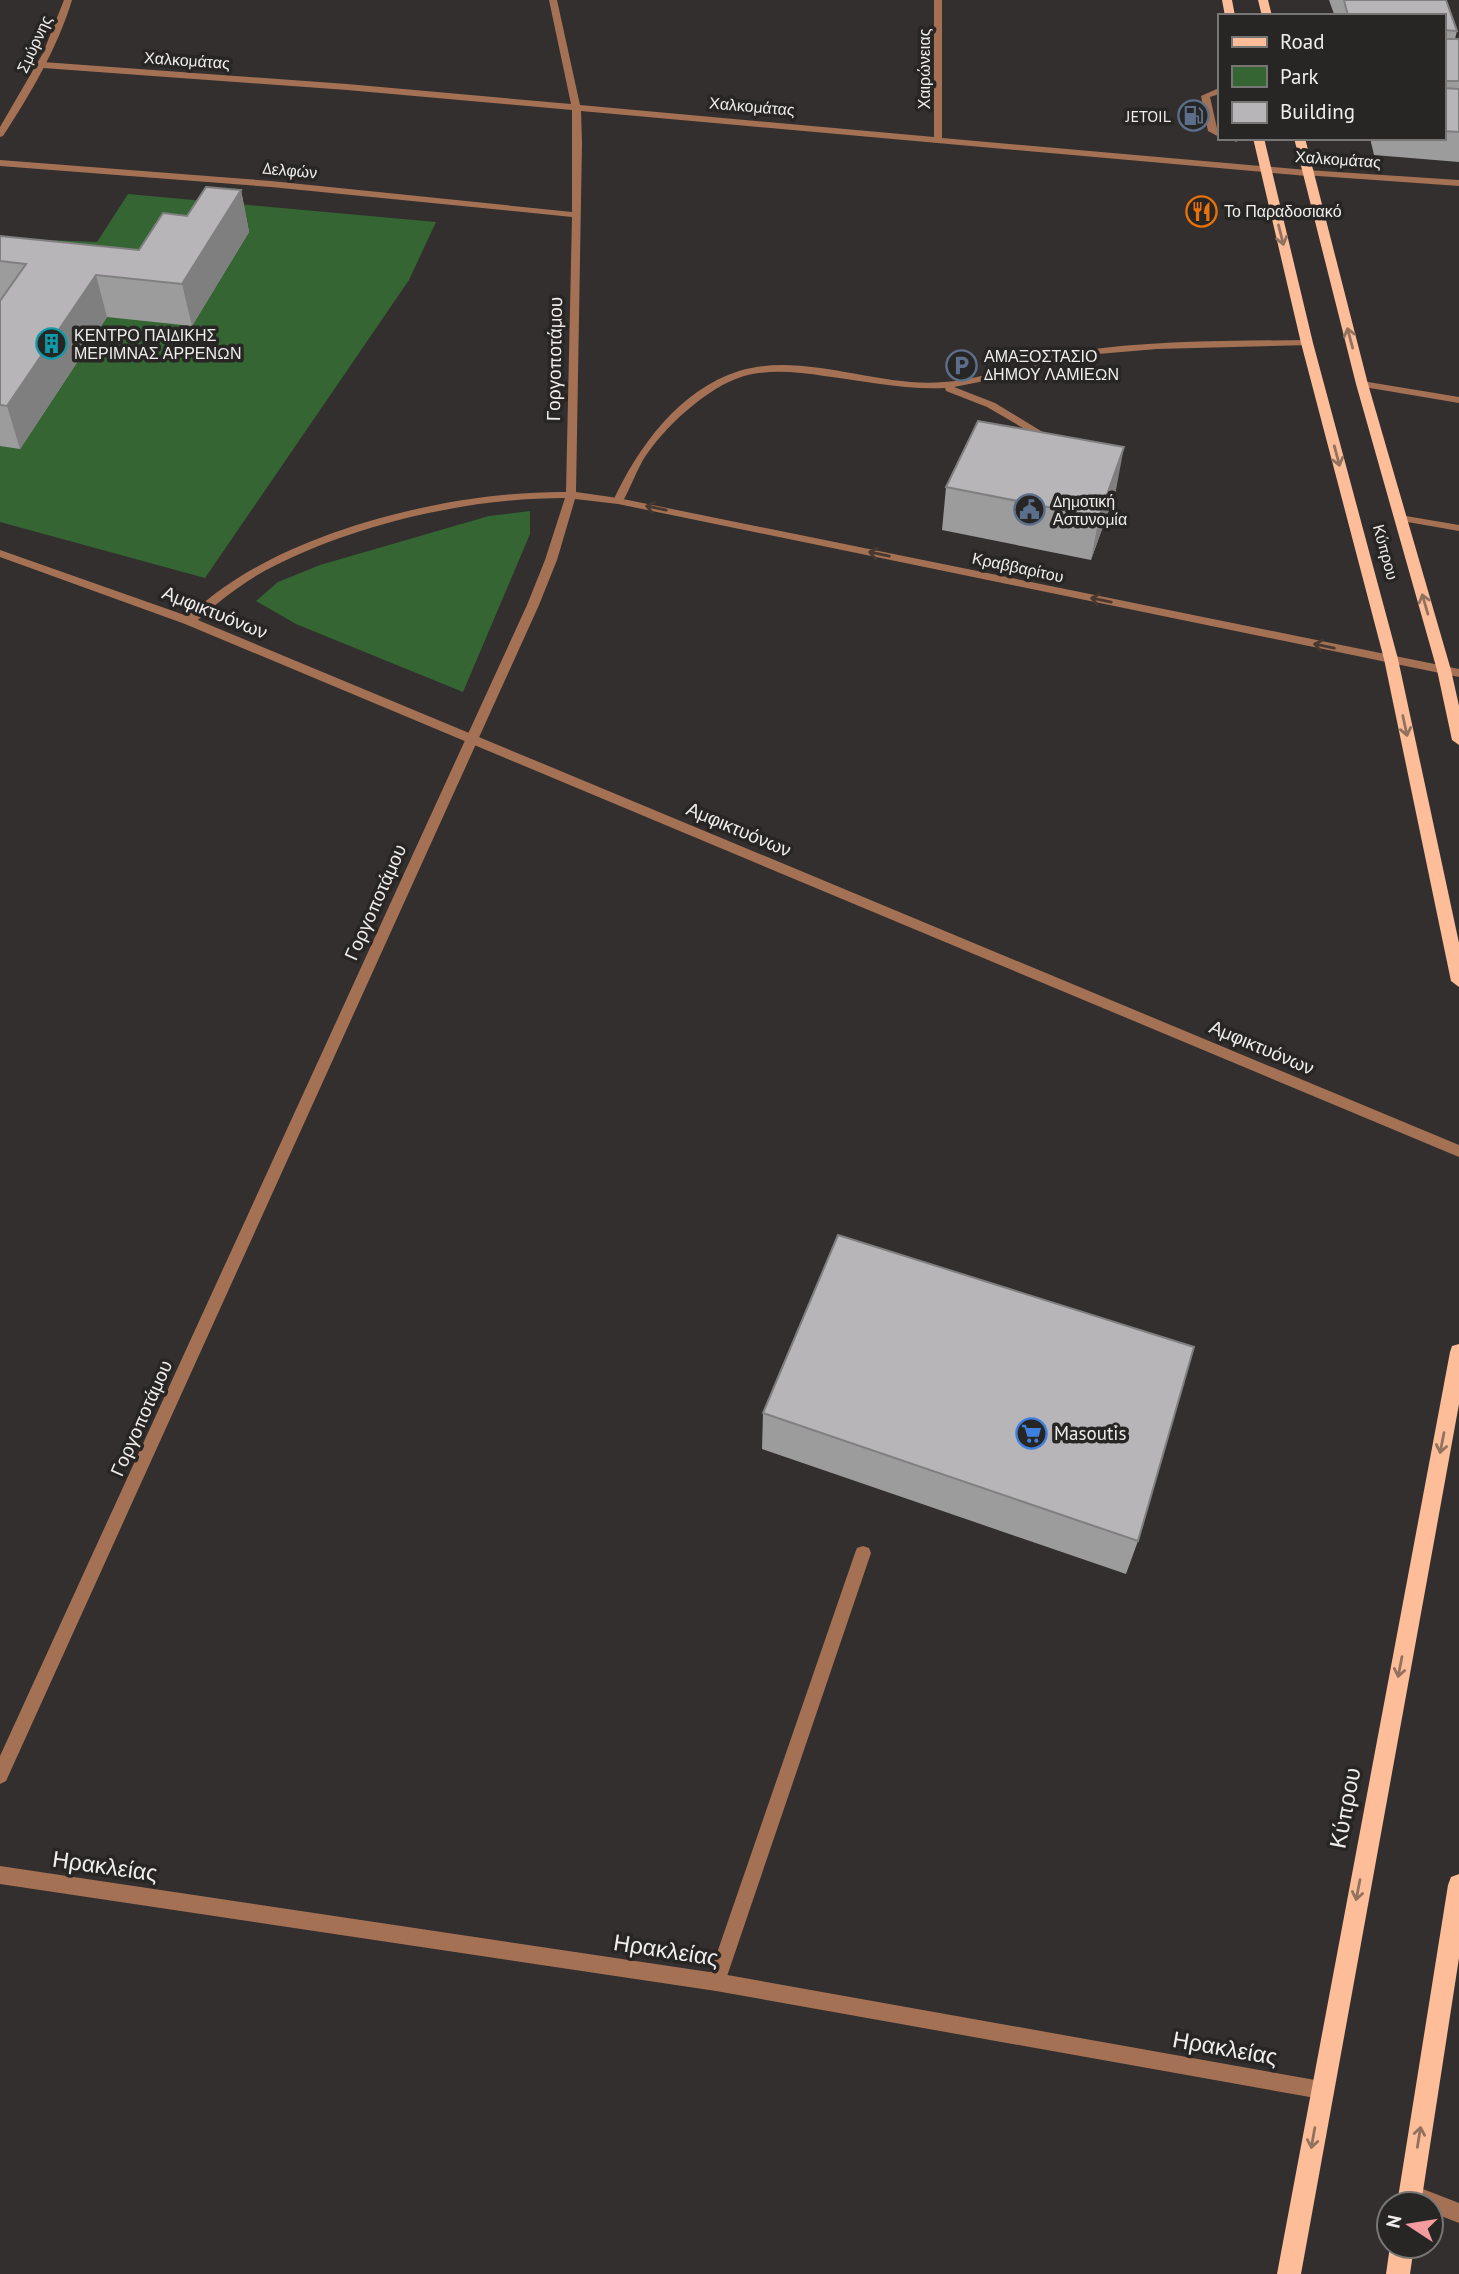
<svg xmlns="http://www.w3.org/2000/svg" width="1459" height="2274" viewBox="0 0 1459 2274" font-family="'PT Sans',sans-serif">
<rect width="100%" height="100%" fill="#322f2e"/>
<path fill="#356533" d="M128 194 436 222 409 280 205 578 0 522V238L97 242Z
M530 511V534L463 692 296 624 256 601 278 582 320 565 489 516Z"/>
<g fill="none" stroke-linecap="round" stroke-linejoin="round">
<path fill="#a57154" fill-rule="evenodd" d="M1219 88V94L1210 97 1219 137 1208 131 1201 96Z
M1229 138H1240V139L1236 142Z
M1307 340 1311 341V345L1157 349 1098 354 1051 363 984 381 954 387 995 403 1051 437V441L1047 442 987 407 946 391 945 388C904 390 864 381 824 376 798 372 769 369 744 376 707 387 663 428 643 460 635 474 630 489 622 503L618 504 613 501C638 447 679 390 739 371 803 351 878 388 944 382 989 379 1030 359 1074 352 1151 340 1229 341 1307 340Z
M1362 381 1459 397V403L1358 386 1357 384Z
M863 1546 869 1548 871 1553 725 1982 722 1988 716 1991 710 1988 707 1982 855 1553 857 1548Z"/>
<path fill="#a57154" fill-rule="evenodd" d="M549 0H557L580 105 934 137V0H942V138L1307 170 1312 173 1307 176 581 111 582 142 576 492 618 498 1459 669V677L618 504 575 499 557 560 539 605 6 1781 0 1784V1756L527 605 545 560 565 498C470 498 360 523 276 565 245 580 218 602 193 624H185L183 621C192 610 205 602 216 593 304 527 456 491 566 492L572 217 271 187 0 166V160L271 181 572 212V110L347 90 43 68 39 65 43 62 347 84 571 104Z
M1400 515 1459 525V531L1396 520 1395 518Z
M0 1866 716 1973 1321 2081 1328 2083 1330 2090 1328 2097 1321 2099 716 1991 0 1884Z
M1410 2184 1459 2203V2223L1431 2212V2204H1411L1403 2201 1400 2194 1403 2187Z"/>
<path fill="#a57154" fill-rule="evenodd" d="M64 0H72C57 49 31 93 3 136L0 137V127L43 53Z
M1307 170 1459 180V186L1304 175 1302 173Z
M0 550 193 618 1459 1145V1157L185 624 0 557Z"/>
<path fill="#fdbd99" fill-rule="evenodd" d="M1222 0H1232L1235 16H1225Z
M1258 0H1268L1272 16H1262Z
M1253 138H1264L1313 343 1398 659 1459 943V987L1451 981 1384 659 1301 343Z
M1294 138H1305L1368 384 1451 670 1459 706V745L1452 740 1437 670 1356 384Z
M1459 1344V1404L1301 2274H1277L1450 1352 1452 1346Z
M1459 1874V1958L1421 2204H1397L1448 1885 1451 1877Z
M1390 2246H1414L1410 2274H1386Z"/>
</g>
<path fill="#9d9c9d" d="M1329 0H1446L1457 31 1455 39 1459 41V162L1374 155 1370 138H1443V16H1337V14H1334Z
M241 190 249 232 192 326 107 317 20 449 0 446V236L139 250 187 216Z
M946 487 1116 490 1091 560 942 530Z
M763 1413 1138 1541 1126 1574 762 1449Z"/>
<path fill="#807f80" d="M241 190 249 232 192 326 182 284Z
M96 275 107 317 20 449 7 406Z
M1124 447 1116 490 1091 560 1099 517Z"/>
<path fill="#b7b5b7" stroke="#807f80" stroke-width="2" d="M1344 0H1446L1457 31 1443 30V16H1348Z
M1443 39H1458L1459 41V81H1443Z
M1443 88 1459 89V132L1443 131Z
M206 187 241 190 182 284 96 275 7 406 0 405V301L26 264 0 261V236L139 250 163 213 187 216Z
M978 421 1124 447 1099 517 946 487Z
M838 1235 1194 1347 1138 1541 763 1413Z"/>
<defs><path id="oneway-shaft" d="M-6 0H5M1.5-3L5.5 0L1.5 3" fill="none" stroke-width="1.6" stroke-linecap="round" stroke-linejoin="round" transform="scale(1.75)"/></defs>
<g stroke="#92725e">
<use href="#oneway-shaft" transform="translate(1281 235) rotate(76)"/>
<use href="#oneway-shaft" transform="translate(1350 338) rotate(-105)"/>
<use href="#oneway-shaft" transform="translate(1337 456) rotate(75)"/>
<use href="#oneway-shaft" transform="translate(1425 604) rotate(-106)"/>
<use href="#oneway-shaft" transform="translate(1405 726) rotate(78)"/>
<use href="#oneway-shaft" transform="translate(1442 1443) rotate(101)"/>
<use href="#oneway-shaft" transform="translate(1400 1667) rotate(101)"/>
<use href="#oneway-shaft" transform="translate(1358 1890) rotate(101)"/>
<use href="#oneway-shaft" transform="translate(1419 2137) rotate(-81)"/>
<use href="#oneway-shaft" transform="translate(1313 2138) rotate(100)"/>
</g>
<g stroke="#473930">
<use href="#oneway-shaft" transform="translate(656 508) rotate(-168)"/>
<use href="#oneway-shaft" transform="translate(879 554) rotate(-168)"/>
<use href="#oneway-shaft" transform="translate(1101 600) rotate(-168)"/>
<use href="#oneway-shaft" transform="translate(1324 646) rotate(-168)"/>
</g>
<defs>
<symbol id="fuel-ring" viewBox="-11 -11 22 22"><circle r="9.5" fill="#282624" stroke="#5c6f8a" stroke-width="1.5"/><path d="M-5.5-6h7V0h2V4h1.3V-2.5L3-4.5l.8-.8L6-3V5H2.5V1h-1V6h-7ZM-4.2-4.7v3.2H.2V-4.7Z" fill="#5c6f8a"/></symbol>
<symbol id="restaurant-ring" viewBox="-11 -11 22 22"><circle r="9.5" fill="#282624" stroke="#e8710a" stroke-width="1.5"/><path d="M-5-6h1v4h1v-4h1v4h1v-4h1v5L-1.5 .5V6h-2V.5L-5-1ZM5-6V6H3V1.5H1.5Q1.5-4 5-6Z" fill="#e8710a"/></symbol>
<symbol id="building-ring" viewBox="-11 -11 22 22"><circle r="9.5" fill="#282624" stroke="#0f9aa8" stroke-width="1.5"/><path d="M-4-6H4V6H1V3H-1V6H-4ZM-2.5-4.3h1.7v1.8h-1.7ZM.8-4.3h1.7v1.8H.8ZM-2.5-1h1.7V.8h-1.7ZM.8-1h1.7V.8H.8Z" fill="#0f9aa8"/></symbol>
<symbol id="parking-ring" viewBox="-11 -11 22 22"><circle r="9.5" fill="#282624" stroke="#5c6f8a" stroke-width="1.5"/><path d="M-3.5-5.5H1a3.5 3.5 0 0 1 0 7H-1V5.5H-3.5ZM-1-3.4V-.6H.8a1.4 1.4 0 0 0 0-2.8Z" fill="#5c6f8a"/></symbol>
<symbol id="civic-ring" viewBox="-11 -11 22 22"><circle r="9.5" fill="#282624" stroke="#5c6f8a" stroke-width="1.5"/><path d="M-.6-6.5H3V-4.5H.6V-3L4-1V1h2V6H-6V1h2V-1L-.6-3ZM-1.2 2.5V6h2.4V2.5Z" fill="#5c6f8a"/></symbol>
<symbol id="supermarket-ring" viewBox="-11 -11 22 22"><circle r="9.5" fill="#282624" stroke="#3f7fe0" stroke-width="1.5"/><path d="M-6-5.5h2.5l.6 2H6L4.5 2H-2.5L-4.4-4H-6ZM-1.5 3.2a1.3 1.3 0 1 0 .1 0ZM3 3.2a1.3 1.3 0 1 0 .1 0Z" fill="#3f7fe0"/></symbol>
</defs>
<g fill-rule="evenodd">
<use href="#fuel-ring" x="1176" y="98" width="35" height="35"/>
<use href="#restaurant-ring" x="1184" y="194" width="35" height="35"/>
<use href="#building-ring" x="34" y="326" width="35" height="35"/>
<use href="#parking-ring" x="944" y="348" width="35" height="35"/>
<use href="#civic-ring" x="1012" y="492" width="35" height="35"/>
<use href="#supermarket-ring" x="1014" y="1416" width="35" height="35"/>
</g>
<g text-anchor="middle" stroke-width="7" stroke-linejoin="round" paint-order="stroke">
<g font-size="16" fill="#efeeed" stroke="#282624">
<text transform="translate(34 44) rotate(-65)" y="6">Σμύρνης</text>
<text transform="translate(187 60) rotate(4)" y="6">Χαλκομάτας</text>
<text transform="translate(924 69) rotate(-90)" y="6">Χαιρώνειας</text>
<text transform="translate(752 106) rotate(5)" y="6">Χαλκομάτας</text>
<text transform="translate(1338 159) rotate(4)" y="6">Χαλκομάτας</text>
<text transform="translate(290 170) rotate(5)" y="6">Δελφών</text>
<text transform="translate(1386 552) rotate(75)" y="6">Κύπρου</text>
<text transform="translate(1018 567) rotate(12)" y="6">Κραββαρίτου</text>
</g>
<g font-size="16" fill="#efeeed" stroke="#282624" text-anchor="start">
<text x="1171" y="122" text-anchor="end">JETOIL</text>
<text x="1224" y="217">Το Παραδοσιακό</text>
<text x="74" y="341">ΚΕΝΤΡΟ ΠΑΙΔΙΚΗΣ<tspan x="74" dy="18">ΜΕΡΙΜΝΑΣ ΑΡΡΕΝΩΝ</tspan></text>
<text x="984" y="362">ΑΜΑΞΟΣΤΑΣΙΟ<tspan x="984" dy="18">ΔΗΜΟΥ ΛΑΜΙΕΩΝ</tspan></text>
<text x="1053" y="507">Δημοτική<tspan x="1053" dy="18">Αστυνομία</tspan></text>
</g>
<g font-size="19" fill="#efeeed" stroke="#282624">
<text transform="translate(554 359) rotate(-89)" y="7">Γοργοποτάμου</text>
<text transform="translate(215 612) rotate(22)" y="7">Αμφικτυόνων</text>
<text transform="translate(739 829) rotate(23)" y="7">Αμφικτυόνων</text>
<text transform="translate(375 902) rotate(-66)" y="7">Γοργοποτάμου</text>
<text transform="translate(1262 1047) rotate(23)" y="7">Αμφικτυόνων</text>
<text transform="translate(141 1418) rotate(-66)" y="7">Γοργοποτάμου</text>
</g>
<g font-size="19" fill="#efeeed" stroke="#282624" text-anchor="start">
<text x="1054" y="1440">Masoutis</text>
</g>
<g font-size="23" fill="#efeeed" stroke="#282624">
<text transform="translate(1345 1808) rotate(-79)" y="8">Κύπρου</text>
<text transform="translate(105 1866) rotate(8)" y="8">Ηρακλείας</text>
<text transform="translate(666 1950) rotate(9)" y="8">Ηρακλείας</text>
<text transform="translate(1225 2048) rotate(10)" y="8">Ηρακλείας</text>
</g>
</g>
<rect x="1218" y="14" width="228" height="126" fill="#282624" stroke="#787674" stroke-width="2"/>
<rect x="1232" y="37" width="35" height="10" fill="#fdbd99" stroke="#787674" stroke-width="2"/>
<text x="1280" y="49" font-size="21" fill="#efeeed">Road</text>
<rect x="1232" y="66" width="35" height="21" fill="#356533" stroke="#787674" stroke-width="2"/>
<text x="1280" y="84" font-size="21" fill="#efeeed">Park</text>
<rect x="1232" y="102" width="35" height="21" fill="#b7b5b7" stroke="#787674" stroke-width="2"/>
<text x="1280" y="119" font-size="21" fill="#efeeed">Building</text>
<g transform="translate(1410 2225) rotate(282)"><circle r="33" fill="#282624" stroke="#787674" stroke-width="2"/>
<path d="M0-5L12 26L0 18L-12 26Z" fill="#f49b9f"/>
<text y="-10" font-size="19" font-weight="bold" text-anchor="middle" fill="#efeeed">N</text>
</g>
</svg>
